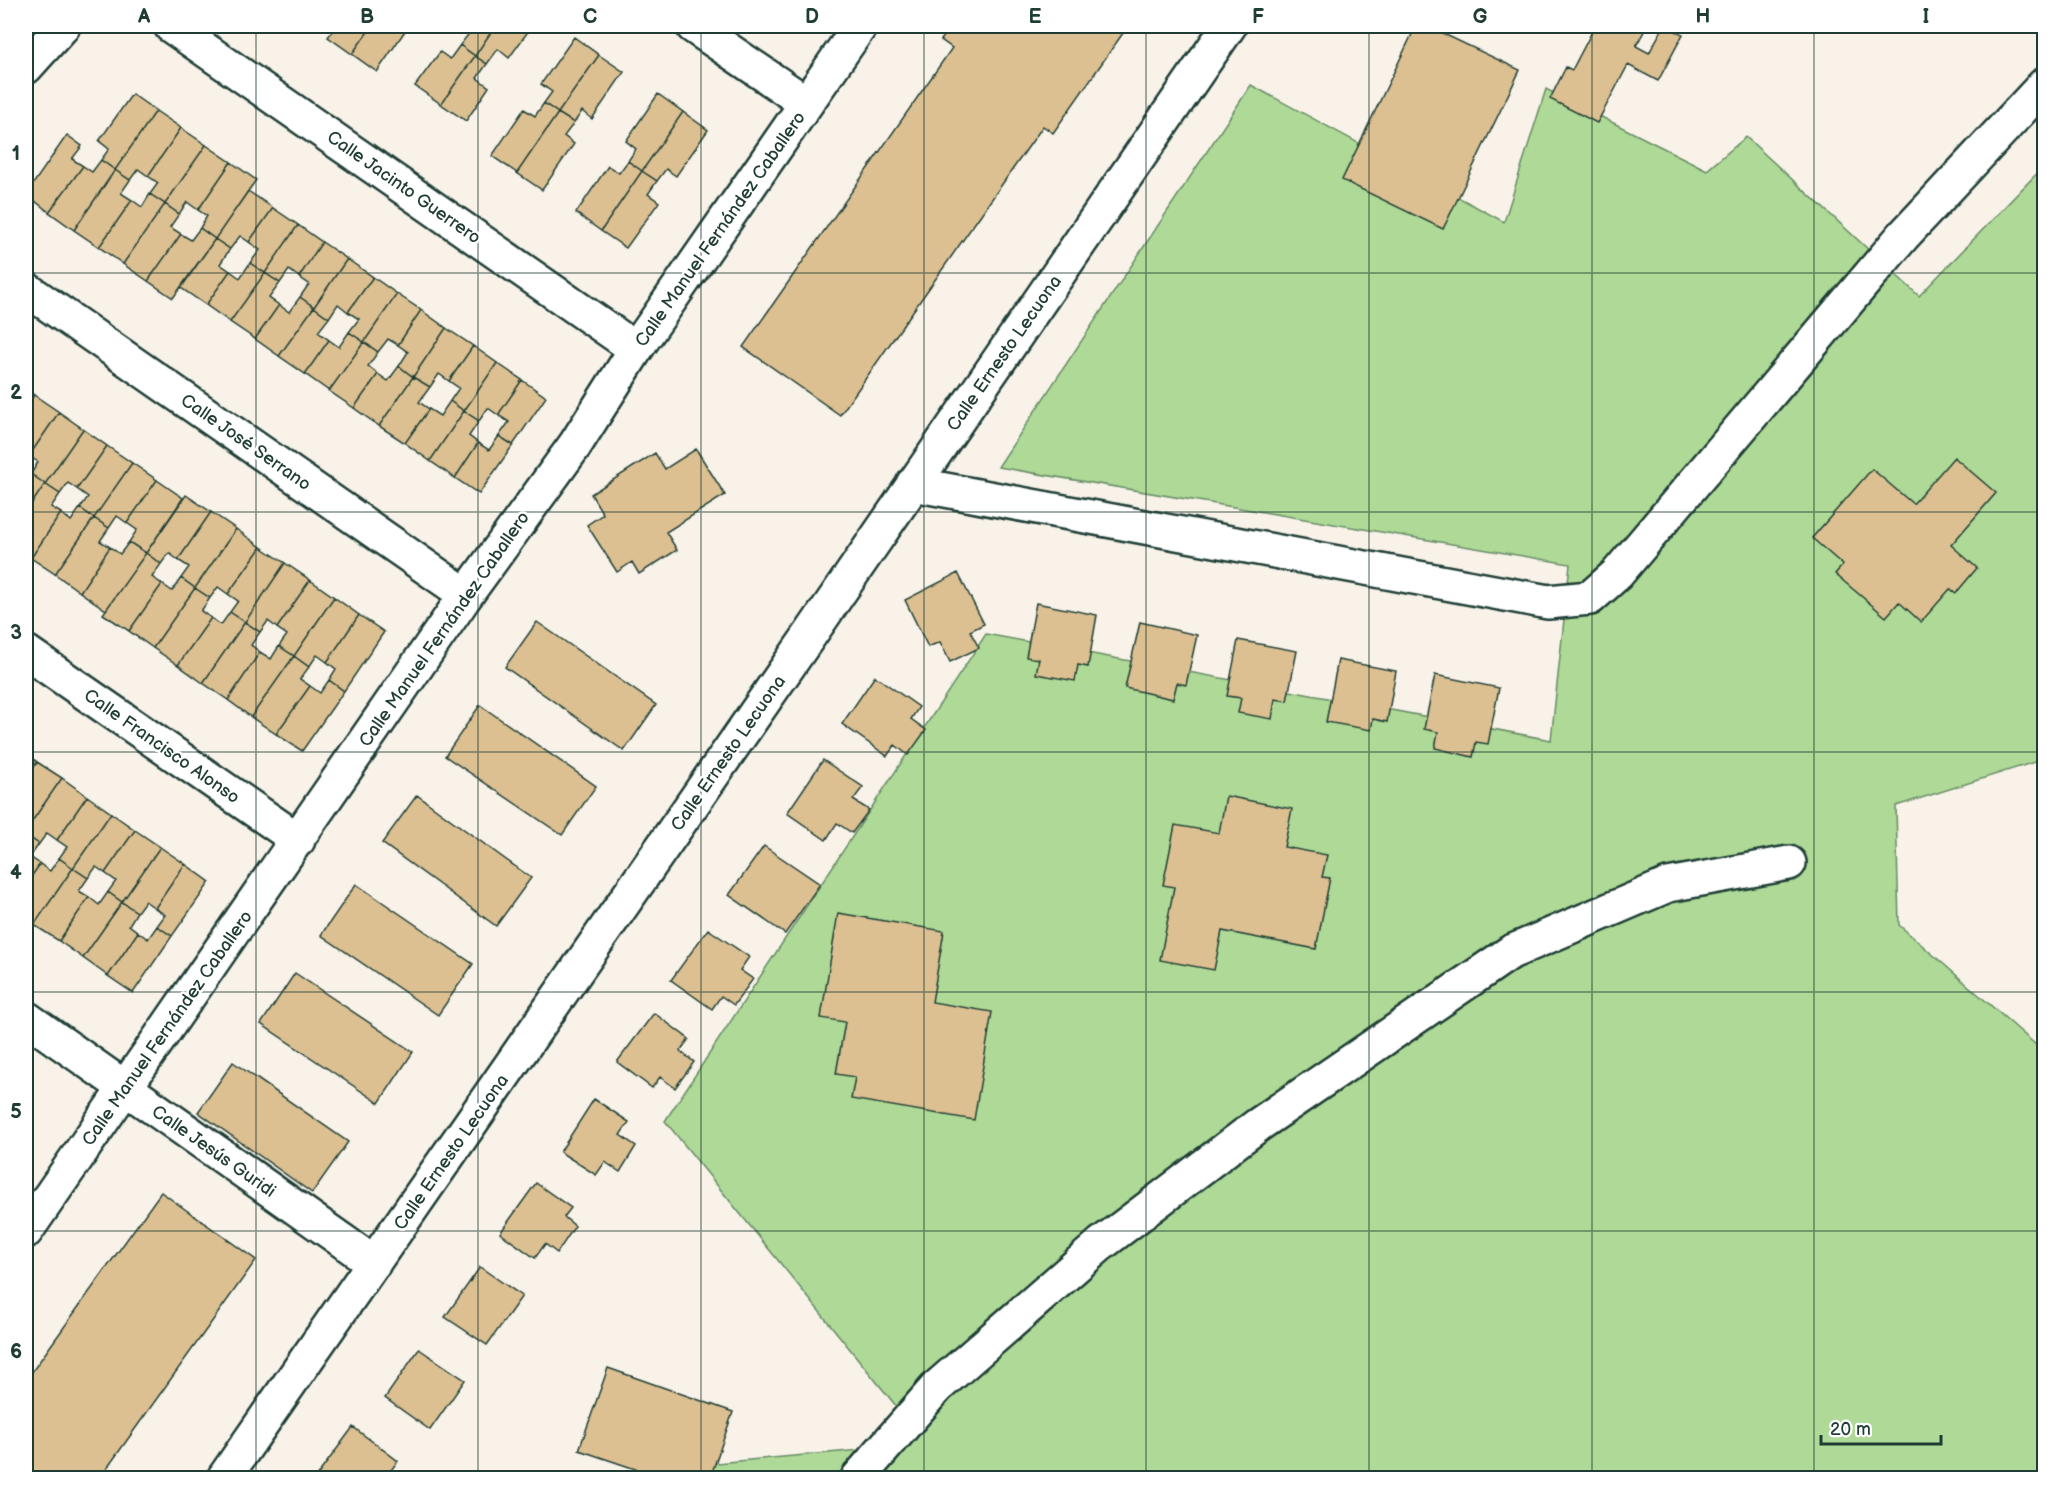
<svg xmlns="http://www.w3.org/2000/svg" width="2070" height="1504" viewBox="0 0 2070 1504" font-family="'Balsamiq Sans',sans-serif">
<rect width="100%" height="100%" fill="#f8f2e9"/>
<filter id="ink" filterUnits="userSpaceOnUse"><feTurbulence type="fractalNoise" baseFrequency=".0167" numOctaves="2"/><feDisplacementMap in="SourceGraphic" scale="12" xChannelSelector="R" yChannelSelector="G"/><feConvolveMatrix kernelMatrix="1 2 1 2 8 2 1 2 1" color-interpolation-filters="sRGB"/></filter>
<g filter="url(#ink)">
<path fill="#aed996" stroke="#668b65" stroke-width="1.5" d="M1251 85 1504 222 1546 89 1707 170 1746 137 1919 296 2044 166V759L1896 806 1899 925 2044 1052V1478H657L661 1468 861 1450 901 1412 665 1121 986 634 1551 740 1570 564 998 467Z"/>
<path fill="#dcc091" stroke="#1f3d34" stroke-width="1.5" d="M336 26H372L352 54 328 37Z
M372 26H404L407 28 377 72 352 54Z
M463 26H495L475 56 460 45 471 31Z
M495 26H532L509 58 498 49 487 64 475 56Z
M952 26H1128L1053 133 1043 126 840 415 743 347 952 48 941 40Z
M1416 26H1427L1520 70 1443 229 1342 180Z
M1595 26H1647L1636 46 1649 53 1664 26 1683 34 1658 81 1628 65 1597 123 1550 99 1566 67 1572 70Z
M574 37 599 55 558 113 544 103 552 92 541 84Z
M460 45 475 56 441 104 415 86 440 52 450 59Z
M599 55 624 72 592 119 582 111 574 123 558 113Z
M475 56 487 64 477 78 489 87 466 121 441 104Z
M132 94 156 111 115 170 101 160 109 149 99 141Z
M658 94 683 112 642 171 628 161 636 149 626 141Z
M544 103 558 113 517 173 492 156 524 109 535 116Z
M156 111 181 128 148 176 138 169 130 180 115 170Z
M683 112 708 130 676 176 666 169 657 181 642 171Z
M558 113 574 123 564 136 574 144 542 190 517 173Z
M181 128 206 145 165 204 150 194 158 183 148 176Z
M67 135 82 146 72 159 83 166 49 212 26 194Z
M206 145 231 162 198 210 187 202 179 214 165 204Z
M101 160 115 170 74 230 49 212 83 166 92 172Z
M628 161 642 171 601 231 576 213 608 166 619 173Z
M231 162 256 180 215 239 200 228 207 216 198 210Z
M115 170 130 180 121 193 132 200 99 247 74 230Z
M642 171 657 181 648 194 659 202 626 248 601 231Z
M248 191 273 208 249 242 240 236 230 249 215 239Z
M150 194 165 204 123 264 99 247 132 200 142 207Z
M165 204 179 214 170 227 181 234 148 281 123 264Z
M273 208 298 225 265 273 250 263 260 250 249 242Z
M298 225 322 242 299 277 289 270 280 283 265 273Z
M200 228 215 239 173 298 148 281 181 234 191 240Z
M215 239 230 249 220 264 230 271 206 305 181 288Z
M322 242 347 259 314 307 300 297 309 284 299 277Z
M347 259 373 277 348 312 338 304 329 318 314 307Z
M250 263 265 273 230 322 206 305 230 271 240 278Z
M265 273 280 283 269 298 279 305 255 339 230 322Z
M373 277 397 294 364 342 349 332 359 319 348 312Z
M397 294 421 310 398 345 388 339 378 352 364 342Z
M300 297 314 307 279 356 255 339 279 305 289 312Z
M314 307 329 318 318 332 329 340 305 374 279 356Z
M421 310 446 328 413 377 399 366 408 352 398 345Z
M446 328 473 346 449 381 439 374 430 387 413 377Z
M349 332 364 342 329 391 305 374 329 340 339 347Z
M364 342 378 352 368 366 378 374 354 408 329 391Z
M473 346 497 363 464 411 450 401 459 388 449 381Z
M497 363 522 380 498 415 488 408 479 421 464 411Z
M399 366 413 377 379 426 354 408 378 374 388 381Z
M413 377 430 387 419 402 429 409 405 443 379 426Z
M522 380 546 397 513 445 499 436 509 422 498 415Z
M26 389 34 395 26 407Z
M34 395 59 412 29 456 26 453V407Z
M450 401 464 411 430 461 405 443 429 409 440 416Z
M464 411 479 421 469 436 478 443 455 478 430 461Z
M59 412 83 429 45 484 31 474 38 462 29 456Z
M83 429 107 446 77 489 68 483 60 494 45 484Z
M499 436 513 445 479 494 455 478 478 443 489 450Z
M107 446 132 463 94 518 80 508 88 497 77 489Z
M696 449 725 495 666 532 677 550 639 574 632 562 617 572 587 525 603 514 591 494 655 453 665 469Z
M1954 457 1996 493 1951 545 1977 568 1956 593 1950 589 1921 622 1899 602 1886 617 1835 574 1843 565 1812 538 1872 469 1913 504Z
M132 463 157 480 127 523 117 516 109 528 94 518Z
M31 474 45 484 26 512V481Z
M157 480 183 498 146 553 129 542 137 530 127 523Z
M45 484 60 494 51 507 61 513 31 558 26 554V512Z
M186 495 211 512 178 560 169 553 161 564 146 553Z
M80 508 94 518 55 574 31 558 61 513 71 521Z
M211 512 236 529 195 588 181 578 189 567 178 560Z
M94 518 109 528 100 541 110 547 80 592 55 574Z
M236 529 261 547 228 594 218 587 210 598 195 588Z
M129 542 146 553 106 610 80 592 110 547 120 554Z
M261 547 285 563 245 622 230 612 238 601 228 594Z
M146 553 161 564 152 577 162 584 129 631 103 614Z
M285 563 310 580 277 628 268 621 260 632 245 622Z
M958 573 984 624 970 631 979 648 950 662 940 642 928 647 905 600Z
M181 578 195 588 153 648 129 631 162 584 172 591Z
M310 580 334 597 294 656 279 646 287 635 277 628Z
M195 588 210 598 201 611 211 618 178 665 153 648Z
M334 597 359 615 327 662 317 655 309 667 294 656Z
M1036 603 1097 615 1088 667 1078 665 1075 681 1036 674 1039 659 1026 657Z
M230 612 245 622 203 683 178 665 211 618 221 625Z
M359 615 384 632 344 691 329 680 336 669 327 662Z
M245 622 260 632 251 645 260 652 228 700 203 683Z
M537 622 656 705 624 751 505 667Z
M1140 622 1197 635 1186 685 1177 683 1173 699 1125 688Z
M1238 640 1297 651 1287 701 1275 699 1272 719 1238 713 1241 698 1227 696Z
M279 646 294 656 251 717 228 700 260 652 271 659Z
M294 656 309 667 300 679 310 686 276 734 251 717Z
M1338 660 1396 671 1387 722 1373 719 1371 730 1326 722Z
M1435 675 1499 688 1488 744 1476 742 1473 757 1435 748 1438 732 1424 729Z
M875 676 919 707 911 719 926 730 908 755 895 745 887 756 842 724Z
M329 680 344 691 302 751 276 734 310 686 320 693Z
M480 705 596 786 562 835 445 756Z
M26 753 37 762 26 779Z
M823 760 863 787 853 800 869 810 852 833 837 823 826 840 787 813Z
M37 762 62 778 26 830V779Z
M62 778 87 796 57 840 47 833 39 844 26 835V830Z
M417 795 531 878 496 926 382 843Z
M87 796 111 813 73 868 59 858 67 847 57 840Z
M1226 796 1292 809 1284 847 1327 855 1322 877 1330 878 1316 949 1222 931 1214 970 1160 960 1174 887 1163 885 1175 825 1219 833Z
M111 813 135 830 105 873 96 867 88 878 73 868Z
M135 830 160 847 122 902 108 892 116 881 105 873Z
M26 835 39 844 30 857 40 864 26 884Z
M764 846 820 884 785 934 729 895Z
M160 847 185 864 155 908 145 901 137 912 122 902Z
M59 858 73 868 34 925 26 918V884L40 864 50 871Z
M185 864 210 882 172 936 157 926 165 915 155 908Z
M73 868 88 878 79 891 89 897 59 941 34 925Z
M356 884 473 964 438 1015 321 935Z
M108 892 122 902 83 958 59 941 89 897 99 905Z
M122 902 137 912 129 925 138 932 108 976 83 958Z
M838 913 944 931 932 1002 992 1012 974 1120 851 1099 855 1077 836 1074 845 1022 821 1018Z
M157 926 172 936 133 993 108 976 138 932 148 939Z
M708 929 749 957 740 970 753 979 734 1005 721 996 712 1009 671 980Z
M295 973 413 1052 379 1103 261 1024Z
M654 1013 689 1039 680 1051 694 1062 675 1088 660 1077 652 1088 617 1062Z
M233 1062 348 1142 312 1193 198 1112Z
M26 1090 33 1095 26 1106Z
M594 1099 629 1122 620 1135 636 1146 620 1172 605 1162 596 1175 560 1152Z
M536 1183 571 1208 564 1217 575 1226 557 1253 545 1244 535 1258 500 1233Z
M161 1192 256 1260 100 1478H26V1380Z
M480 1267 522 1296 487 1345 445 1317Z
M419 1349 465 1380 430 1430 385 1398Z
M608 1368 733 1412 710 1478H662L579 1450Z
M353 1427 398 1461 385 1478H318L316 1477Z"/>
<g fill="none" stroke-linecap="round" stroke-linejoin="round">
<defs>
<path id="street" d="M171 26 636 349
M693 26 806 103
M26 289 466 595
M913 484 1548 602 1590 598 1617 574 1903 236 2044 85
M26 652 298 840
M26 1018 374 1263
M26 1231 466 595 575 445 636 349 860 26
M224 1478 814 629 1229 26
M858 1478 937 1387 1101 1244 1258 1125 1511 952 1668 885 1789 863"/>
<path id="primary" d="M26 67 63 26"/>
</defs>
<use href="#street" stroke="#1f3d34" stroke-width="38"/>
<use href="#primary" stroke="#1f3d34" stroke-width="38"/>
<use href="#street" stroke="#fff" stroke-width="33"/>
<use href="#primary" stroke="#fff" stroke-width="33"/>
</g>
</g>
<path fill="none" stroke="#1f3d34" stroke-width="1.5" stroke-opacity="0.55" d="M256 26V1478M478 26V1478M701 26V1478M924 26V1478M1146 26V1478M1369 26V1478M1592 26V1478M1814 26V1478M26 273H2044M26 512H2044M26 752H2044M26 992H2044M26 1231H2044"/>
<g text-anchor="middle" stroke-width="5" stroke-linejoin="round" paint-order="stroke">
<g font-size="18" fill="#1f3d34" stroke="#fff">
<text transform="translate(404 187) rotate(35)" y="6">Calle Jacinto Guerrero</text>
<text transform="translate(720 229) rotate(-55)" y="6">Calle Manuel Fernández Caballero</text>
<text transform="translate(1004 353) rotate(-55)" y="6">Calle Ernesto Lecuona</text>
<text transform="translate(246 442) rotate(35)" y="6">Calle José Serrano</text>
<text transform="translate(444 629) rotate(-55)" y="6">Calle Manuel Fernández Caballero</text>
<text transform="translate(162 746) rotate(35)" y="6">Calle Francisco Alonso</text>
<text transform="translate(728 753) rotate(-55)" y="6">Calle Ernesto Lecuona</text>
<text transform="translate(167 1028) rotate(-55)" y="6">Calle Manuel Fernández Caballero</text>
<text transform="translate(214 1151) rotate(35)" y="6">Calle Jesús Guridi</text>
<text transform="translate(451 1152) rotate(-55)" y="6">Calle Ernesto Lecuona</text>
</g>
</g>
<rect width="2070" height="1504" fill="none" stroke="#fff" stroke-width="66"/>
<path d="M1821 1435v9h120v-9" fill="none" stroke="#1f3d34" stroke-width="3"/>
<text x="1830" y="1435" font-size="18" fill="#1f3d34" stroke="#ffffff" stroke-width="4.5" paint-order="stroke">20 m</text>
<rect x="33" y="33" width="2004" height="1438" fill="none" stroke="#1f3d34" stroke-width="2"/>
<g font-size="20" text-anchor="middle" font-weight="bold" fill="#1f3d34">
<text x="144" y="23">A</text>
<text x="367" y="23">B</text>
<text x="590" y="23">C</text>
<text x="812" y="23">D</text>
<text x="1035" y="23">E</text>
<text x="1258" y="23">F</text>
<text x="1480" y="23">G</text>
<text x="1703" y="23">H</text>
<text x="1926" y="23">I</text>
<text x="16" y="160">1</text>
<text x="16" y="399">2</text>
<text x="16" y="639">3</text>
<text x="16" y="879">4</text>
<text x="16" y="1118">5</text>
<text x="16" y="1358">6</text>
</g>
</svg>
